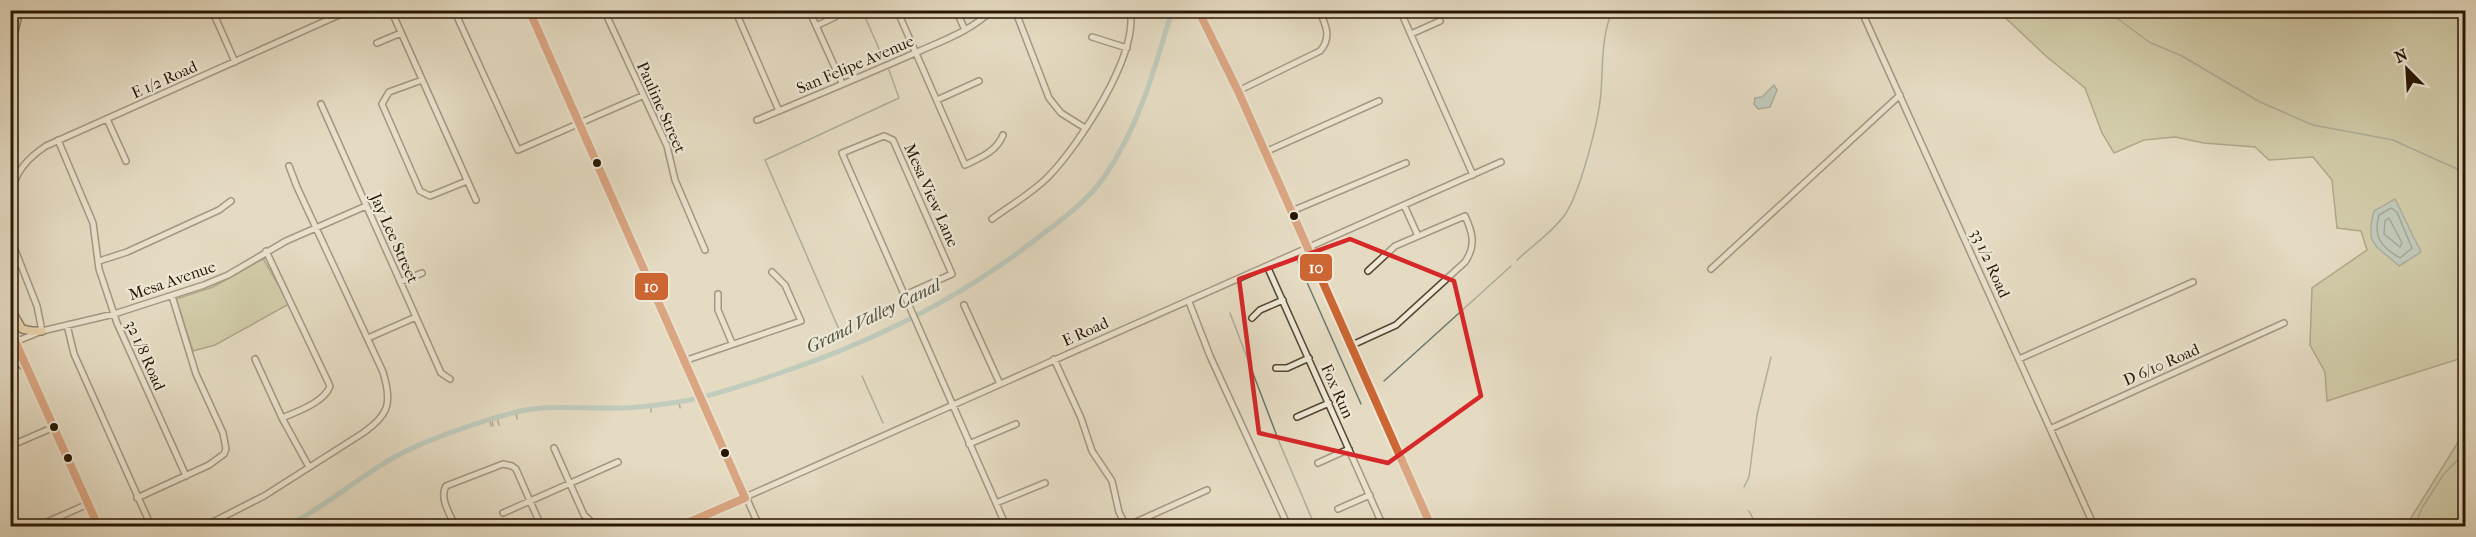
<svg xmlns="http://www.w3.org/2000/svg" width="2476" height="537" viewBox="0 0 2476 537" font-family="'IM FELL French Canon',serif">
<rect width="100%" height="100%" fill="#e5dbc2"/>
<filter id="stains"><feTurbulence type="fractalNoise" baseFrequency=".00333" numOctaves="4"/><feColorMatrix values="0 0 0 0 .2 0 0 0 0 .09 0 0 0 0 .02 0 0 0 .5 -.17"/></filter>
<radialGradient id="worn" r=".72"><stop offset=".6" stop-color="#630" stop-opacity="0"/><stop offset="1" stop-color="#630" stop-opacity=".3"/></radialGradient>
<path fill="#bdbd8e" stroke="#726a48" stroke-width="1.5" d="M1998 11H2465V357L2327 401 2325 372 2310 345 2312 288 2367 250 2361 231 2337 228 2332 180 2313 157 2269 160 2255 147 2204 143 2175 137 2144 140 2114 153 2102 133 2085 88 2047 57Z
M261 260H264L289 304 215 345 193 351 176 299 213 287Z
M2465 431V526H2406Z"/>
<path fill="#96bbb7" stroke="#6a796f" stroke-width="1.5" d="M1774 85 1777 90 1770 107 1758 109 1754 104 1755 98 1762 97Z
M2395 199 2421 252 2399 266C2375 244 2365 246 2374 211Z"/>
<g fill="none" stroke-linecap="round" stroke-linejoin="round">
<path stroke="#5f685c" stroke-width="1.5" d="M2391 208 2397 212 2412 248 2400 258C2381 247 2373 237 2379 215Z
M2389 218 2402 243 2400 247 2384 234 2385 221Z"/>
<path stroke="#6a796f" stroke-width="1.5" d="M862 10 883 58
M2106 10 2149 42 2182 56 2260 102 2313 125 2393 140 2466 173
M1517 260C1532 246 1551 233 1564 216 1580 194 1599 120 1601 92 1603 67 1601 34 1613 10
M1298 262 1361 404
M1230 313 1280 444 1312 519 1322 526
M841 334 765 160 899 98 889 70
M862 376 883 423
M1384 381 1511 266
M679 402 680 408
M651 406V412
M516 412 517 419
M497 418 499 425
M492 420 493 426
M490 421 491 426
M1744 487 1749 477 1757 415 1771 357
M1749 511 1757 526
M2415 526 2422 508 2443 475 2466 451"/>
<path stroke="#96bbb7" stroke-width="5" d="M287 526C325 507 356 479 393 458 425 440 480 421 516 412 550 404 585 409 620 408 642 408 663 404 685 401 715 395 745 385 774 375 871 343 964 297 1044 233 1065 217 1089 199 1104 177 1139 127 1155 68 1172 10"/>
<defs>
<path id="minor" d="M212 10 235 62
M391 10 476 200
M454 10 518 150 642 96
M529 10 759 526
M604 10 667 146 675 180 705 250
M735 10 779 111
M809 10 842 83
M897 10 965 165C980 158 997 151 1003 135
M956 10 965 30
M1015 10 1049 98 1061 113 1085 128
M1400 10 1473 175
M1861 10 2094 526
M816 26 835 17
M1411 34 1440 21
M1092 37 1127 48
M377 43 401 33
M422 80 389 92 382 104 420 191 430 196 467 181
M1238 91 1320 51C1332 38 1326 25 1319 10
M937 100 979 81
M321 104 441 373 450 379
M107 119 126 161
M757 120C810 98 863 76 915 53 942 41 971 31 992 10
M58 140 93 223 99 269 117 323 186 476
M1265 152 1379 101
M10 196C15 173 26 159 46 146L350 10
M1404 205 1418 236
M1292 211 1406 163
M992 219C1011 205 1032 193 1048 177 1079 145 1139 55 1130 10
M10 237 37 306 42 331
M266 251 330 386C325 402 296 412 282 418
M99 261 127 252 219 210 231 201
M1267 266 1383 526
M1711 269 1900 95
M400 282 422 273
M718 294V310L732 343
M905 295 952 274 893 140 884 136 842 153 1006 526
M1189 302 1210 356 1288 526
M964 305 1000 384
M1252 318 1260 310 1283 300
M67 325 74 354 151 526
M368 338 416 317
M10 344 42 331 114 314 204 285 228 275 286 241 366 206
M1350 346 1396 325 1465 262C1476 246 1473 233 1465 216L1395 246 1368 271
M255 359 282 418 309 467
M1054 359 1081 418 1092 451 1112 481 1119 512 1126 526
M2019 359 2193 282
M684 361 801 321 785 285 772 272
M1276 368H1287L1309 358
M1297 417 1329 403
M2050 429 2284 323
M969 444 1016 424
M10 446 54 427
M554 448 584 515 594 524
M1318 463 1349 449
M137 498 209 465 224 454 226 449 223 433 196 374 172 296
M996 503 1045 483
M1338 509 1370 495
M503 513 618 462
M1471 523 1473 526
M38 526 88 504
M205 526 264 496 363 433C390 414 392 402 383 372L297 187 289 166
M455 526C450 514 439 498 446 486L503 464 512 466 516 469 541 526
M680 526 1501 162
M1127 526 1207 490"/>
<path id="major" d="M1198 10 1238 91 1431 526
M10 49 19 10
M10 308 22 329 32 331H42
M10 329 98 526
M10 356 27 368"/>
</defs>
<use href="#minor" stroke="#574732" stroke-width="8"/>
<use href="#major" stroke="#281602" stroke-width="10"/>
<use href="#minor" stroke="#eee8d7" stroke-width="5"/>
<use href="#major" stroke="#e2be81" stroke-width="7"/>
<defs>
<path id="bus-1" d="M529 10 745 498 680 526
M1198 10 1238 91 1431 526
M10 330 98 526"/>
</defs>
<use href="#bus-1" stroke="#eee8d7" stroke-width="12"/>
<use href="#bus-1" stroke="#c63" stroke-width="8"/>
</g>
<path d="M0 0H2476V537H0ZM1350 239 1454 281 1481 396 1388 463 1259 433 1239 279Z" fill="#e5dbc2" fill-opacity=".55" fill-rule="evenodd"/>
<path fill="none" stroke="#d62828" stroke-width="4.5" stroke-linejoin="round" d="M1350 239 1454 281 1481 396 1388 463 1259 433 1239 279Z"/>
<g fill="#281602" stroke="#eee8d7" stroke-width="2">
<circle cx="597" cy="163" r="5"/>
<circle cx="1294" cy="216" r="5"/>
<circle cx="54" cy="427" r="5"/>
<circle cx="725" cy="453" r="5"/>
<circle cx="68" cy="458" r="5"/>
</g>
<g text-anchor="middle" stroke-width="4.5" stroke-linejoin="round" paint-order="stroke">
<g font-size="16" fill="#281602" stroke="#eee8d7">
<text transform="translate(855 64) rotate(-23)" y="6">San Felipe Avenue</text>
<text transform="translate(164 79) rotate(-24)" y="6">E 1/2 Road</text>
<text transform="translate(662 107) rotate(66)" y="6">Pauline Street</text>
<text transform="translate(932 195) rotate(66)" y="6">Mesa View Lane</text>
<text transform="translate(395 238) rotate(66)" y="6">Jay Lee Street</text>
<text transform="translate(1991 263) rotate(66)" y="6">33 1/2 Road</text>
<text transform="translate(172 280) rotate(-19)" y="6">Mesa Avenue</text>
<text transform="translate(1085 331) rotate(-24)" y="6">E Road</text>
<text transform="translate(146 355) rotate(66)" y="6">32 1/8 Road</text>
<text transform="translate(2161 364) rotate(-24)" y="6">D 6/10 Road</text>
<text transform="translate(1338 391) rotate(66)" y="6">Fox Run</text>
</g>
<g font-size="18" font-style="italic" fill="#4e5041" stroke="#eee8d7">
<text transform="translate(873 316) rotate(-26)" y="6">Grand Valley Canal</text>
</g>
</g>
<g stroke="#eee8d7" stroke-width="2">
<rect x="1299" y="253" width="34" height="29" rx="6" fill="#c63"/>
<rect x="634" y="272" width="35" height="29" rx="6" fill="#c63"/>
</g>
<g font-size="16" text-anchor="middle" font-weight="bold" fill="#fff">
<text x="1316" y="273">10</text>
<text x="651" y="292">10</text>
</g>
<rect width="2476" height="537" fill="none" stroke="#e5dbc2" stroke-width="36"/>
<rect x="12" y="12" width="2452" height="513" fill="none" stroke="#281602" stroke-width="3"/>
<rect x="18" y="18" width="2440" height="501" fill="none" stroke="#281602" stroke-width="1.5"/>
<g transform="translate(2407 69) rotate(336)" stroke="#eee8d7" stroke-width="4.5" paint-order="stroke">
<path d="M0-4.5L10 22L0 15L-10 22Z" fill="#281602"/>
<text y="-9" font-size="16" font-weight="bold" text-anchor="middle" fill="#281602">N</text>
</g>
<rect width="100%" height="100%" filter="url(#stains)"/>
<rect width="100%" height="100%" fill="url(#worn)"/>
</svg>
